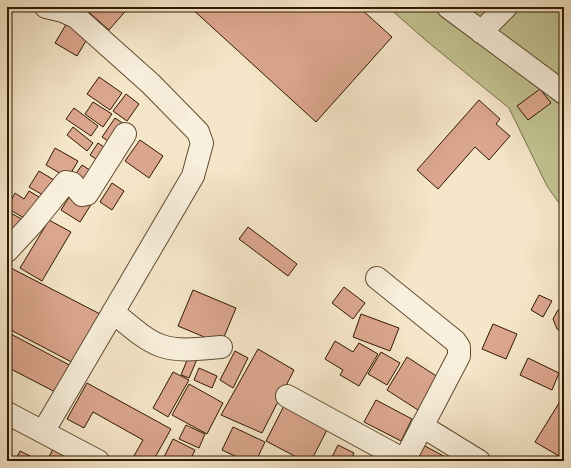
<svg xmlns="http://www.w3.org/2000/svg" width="571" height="468" viewBox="0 0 571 468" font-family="'Gentium Book Plus',serif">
<rect width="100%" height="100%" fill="#f5e6c9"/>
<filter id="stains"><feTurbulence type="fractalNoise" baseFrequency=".005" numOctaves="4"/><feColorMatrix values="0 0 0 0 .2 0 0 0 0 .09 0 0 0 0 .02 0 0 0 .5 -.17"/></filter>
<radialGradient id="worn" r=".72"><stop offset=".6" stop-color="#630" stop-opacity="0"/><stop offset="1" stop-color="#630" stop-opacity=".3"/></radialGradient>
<path fill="#c2c392" stroke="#796e49" d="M388 7H564V210L547 186 509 108 429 43Z"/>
<path fill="#dba68e" stroke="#301900" d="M83 7H129L109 30Z
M190 7H359L392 37 316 122Z
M68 21 90 34 77 56 55 43Z
M99 77 122 93 110 110 87 94Z
M540 89 551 103 528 120 517 106Z
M126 94 139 104 127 121 113 111Z
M479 100 500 119 496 124 510 136 489 160 475 147 438 189 417 170Z
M93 102 112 114 103 127 85 114Z
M74 108 98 126 91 136 66 119Z
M115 118 127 126 114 145 102 137Z
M73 127 93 143 87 151 67 135Z
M140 140 163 156 149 178 125 161Z
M98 143 110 151 102 163 90 155Z
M55 148 78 161 68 178 46 165Z
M82 165 93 172 82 186 72 179Z
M39 171 59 183 50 199 29 187Z
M112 183 124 191 112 210 100 202Z
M29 191 44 200 36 214 29 210 24 218 7 208 15 193 24 199Z
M73 191 92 203 80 222 61 210Z
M7 211 27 222 18 237 7 230Z
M49 220 71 232 42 281 20 268Z
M248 227 297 264 288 276 239 239Z
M7 266 104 316 79 366 7 328Z
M344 287 365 303 353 319 332 303Z
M193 290 236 308 221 344 178 326Z
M539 295 552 301 543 317 531 310Z
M562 307H564V333L557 329 553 319 558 310Z
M361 314 399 328 390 351 353 337Z
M493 324 517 334 506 359 482 349Z
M7 332 75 368 61 395 7 367Z
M335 341 353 352 359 343 378 354 359 386 340 375 343 370 325 359Z
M258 349 294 370 262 433 221 415Z
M235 351 248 358 233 388 220 380Z
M381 352 400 363 387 385 368 374Z
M190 353 198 357 189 378 181 375Z
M407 357 441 379 421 412 387 390Z
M528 358 559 373 552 390 520 375Z
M199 368 217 376 212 388 194 380Z
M173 372 189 380 168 417 153 408Z
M87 383 171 429 153 461H131L143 440 93 412 84 428 67 419Z
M189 384 223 403 207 434 172 415Z
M564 395V459L535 442Z
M287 400 331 422 311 461H304L266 441Z
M376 400 412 419 401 441 364 422Z
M186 425 205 434 199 448 179 439Z
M233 427 265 442 256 461H246L222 450Z
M173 439 195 450 190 461H162Z
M338 445 354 453 350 461H330Z
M423 445 453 461H415Z
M53 449 74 461H47Z
M20 451 40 461H15Z"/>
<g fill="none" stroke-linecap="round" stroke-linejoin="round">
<defs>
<path id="minor" d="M448 7 564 93
M481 32 506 7
M7 251 32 224 66 182 72 183 82 195 87 194 125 134
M377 278 455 341 459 347V356L404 461
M113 312C158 350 162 353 221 347
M287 396 404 460
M7 413 98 461
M422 426 479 461
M43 432 193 176 202 143 198 132 151 84 76 17 63 11 46 7"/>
</defs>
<use href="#minor" stroke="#614c32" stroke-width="24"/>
<use href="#minor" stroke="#f8efdc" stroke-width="22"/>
</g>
<rect width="571" height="468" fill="none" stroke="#f5e6c9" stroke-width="24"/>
<rect x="8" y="8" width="555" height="452" fill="none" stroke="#301900" stroke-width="2"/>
<rect x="12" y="12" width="547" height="444" fill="none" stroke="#301900"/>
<rect width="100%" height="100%" filter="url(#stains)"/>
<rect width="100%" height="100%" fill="url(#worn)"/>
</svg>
